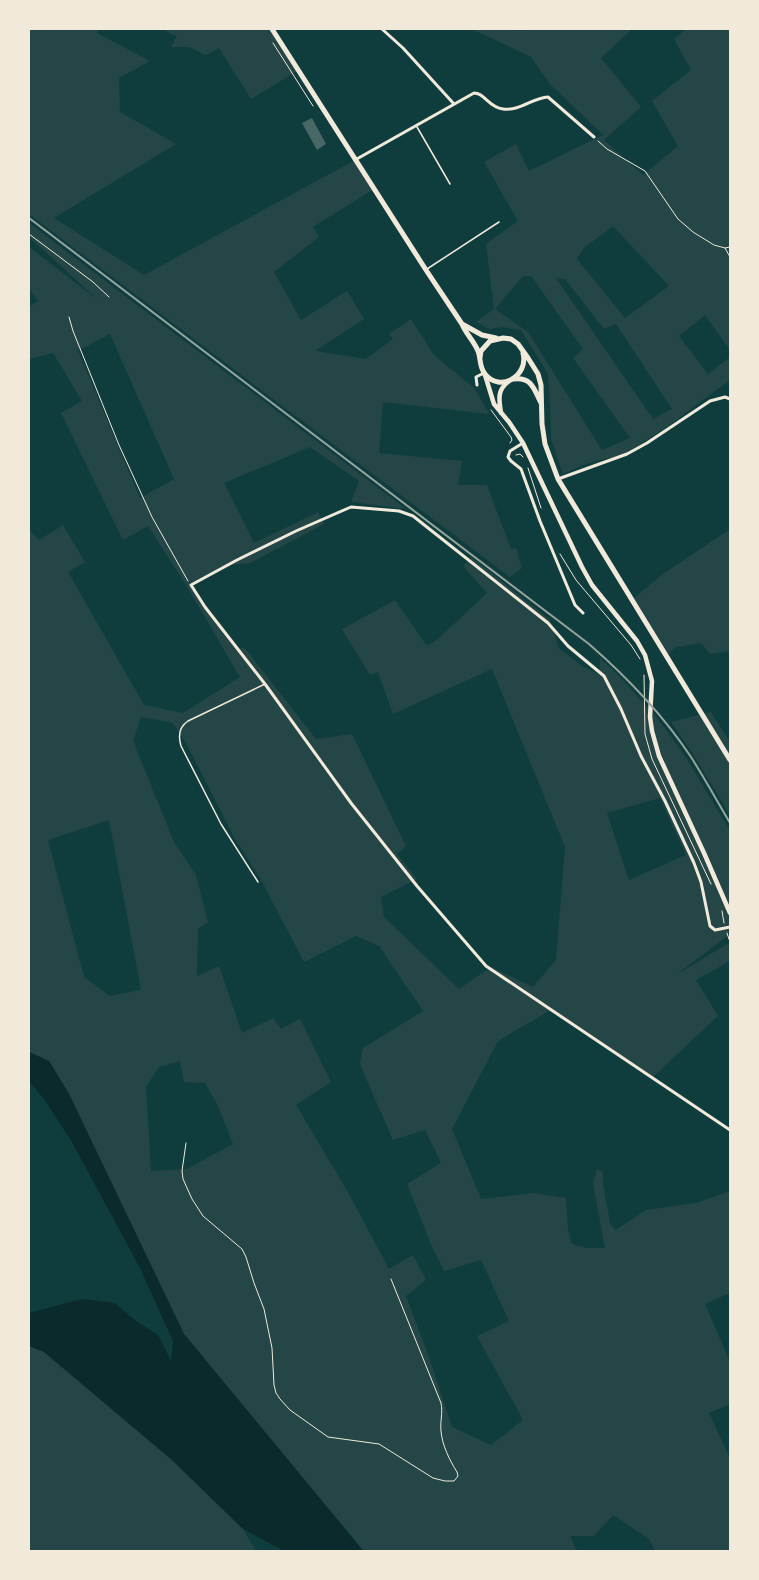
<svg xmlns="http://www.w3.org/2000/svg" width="759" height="1580" viewBox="0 0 759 1580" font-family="Jost,sans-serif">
<rect width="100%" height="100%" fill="#0f3d3e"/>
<path fill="#244646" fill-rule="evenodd" d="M29 29H99L97 33 150 61 119 78 120 112 176 144 54 218 144 275 355 160 374 189 313 227 319 237 274 272 301 320 347 291 364 319 315 351 366 359 393 339 389 334 411 319 434 355 475 389 489 414 383 402 379 453 462 461 458 485H487L511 549 516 548 522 568 510 577 285 408 29 214Z
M161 29H272L297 71 251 99 219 48 206 55 189 47H171L177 36Z
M472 29H517L520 31 523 29H632L601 58 641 107 604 140 643 175 678 146 652 101 691 70 674 39 687 29H730V350L705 315 679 336 708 374 730 357V380L664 429 624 454 586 464 563 474 551 439 550 404 548 374 521 330 502 327 489 329 476 322 494 309 486 244 518 221 484 162 516 144 529 171 603 135 549 83 531 57ZM613 226 669 286 625 318 577 259 584 248ZM523 276H531L583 349 573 358 630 438 602 450 528 332 495 309ZM556 278 565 279 604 329 616 324 672 409 653 419Z
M29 223 406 509 351 502 359 481 310 447 224 483 254 543 318 512 324 524 250 563 222 566 191 583 237 651 244 647 316 739 352 734 406 846 397 854 417 879 381 897 384 917 459 989 491 967 533 987 556 960 565 847 492 669 393 714 378 672 370 675 342 629 395 600 427 646 438 639 487 593 463 566 471 557 550 620 559 648 582 666 600 675V658L618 675 656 717 667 731 687 759 730 831V934L676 975 727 944 729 945 730 961 696 980 718 1016 653 1077 549 1011 498 1041 452 1129 481 1199 534 1193 566 1198 568 1229 572 1244 586 1248H605L593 1183 597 1169 603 1172C602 1190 608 1206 610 1224L616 1230 646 1210 696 1203 730 1191V1293L705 1304 730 1362V1404L709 1413 730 1458V1551H655L649 1539 613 1515 594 1536H570L577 1551H364L184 1334 69 1094 49 1061 29 1052V530L39 540 63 525 85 562 68 572 144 705 183 713 240 677 186 585 148 526 123 540 61 413 82 401 53 353 29 359V307L38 301 29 288V247L98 300 29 237ZM110 334 174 479 140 498 78 351ZM141 717 173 723 186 743 235 839 260 878 304 962 356 936 379 946 423 1011 363 1048 360 1063 367 1081 393 1140 425 1130 441 1163 407 1184 432 1247 444 1271 481 1260 509 1321 477 1336 523 1420 491 1445 452 1427 429 1357 406 1296 426 1280 413 1255 389 1269 348 1192 296 1105 331 1082 300 1019 281 1029 273 1018 242 1033 219 966 197 976 198 929 208 922 196 875 174 842 133 741ZM660 798 686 855 629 880 607 813ZM109 820 141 990 110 996 84 977 48 840ZM180 1061 184 1082 205 1083 218 1106 233 1144 187 1169 151 1171 146 1087 159 1067Z
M730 529V651L710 654 701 643 676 647 668 654 634 598 663 574Z
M711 712 730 742V815L693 754 671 722Z
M29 1346 44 1352 172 1460 243 1529 256 1551H29Z"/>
<path fill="#0a2a2b" d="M29 1052 49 1061 69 1094 184 1334 363 1551H284L243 1529 172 1460 44 1352 29 1346V1313L82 1299 115 1303 136 1321 158 1335 171 1361 173 1341 140 1268 72 1142 44 1099 29 1081Z"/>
<path fill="#486865" d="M312 118 326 144 317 150 302 123Z"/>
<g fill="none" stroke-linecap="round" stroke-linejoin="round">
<path stroke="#f1e9da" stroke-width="1" d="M273 43 313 106
M598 141 607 149 645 171 678 219 693 232 714 245 725 248 730 247
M29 234 93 282 109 297
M725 248 730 257
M69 317 73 331 119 445 152 517 188 581
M491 410 511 437 512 440 510 443
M516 455 520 454 523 457
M528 468 541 508
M560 554 576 580 631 645 640 659
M644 675 645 734 652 759 711 884
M722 911 724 923
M727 933 730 942
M186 1143 182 1171 183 1179 192 1199 203 1216 242 1249 246 1257 254 1283 264 1309 272 1348 274 1385 276 1393 280 1399 290 1410 328 1437 379 1444 433 1478 445 1481H454L458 1476 457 1472C450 1461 442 1445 441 1431 440 1421 443 1413 441 1403L391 1279"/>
<path stroke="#f1e9da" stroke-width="1.5" d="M417 127 450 184
M427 269 499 222
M258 882 221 824 181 746C178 736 179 727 188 721L265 684"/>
<path stroke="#f1e9da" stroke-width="3" d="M382 29 403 48 454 104
M355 160 474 93C485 93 488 107 503 109 521 111 532 98 548 97L594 137
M477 385 476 377 484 373
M523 443 510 451 508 457 511 461 521 469 540 521 575 605 583 613
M558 479 627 454 647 443 710 401 725 397 730 399
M730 927 715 930 710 926 701 882 694 863 665 801 641 756 621 709 604 676 568 646 548 623 413 516 399 511 351 507 296 531 237 560 191 585 205 607 265 684 351 803 417 886 486 966 730 1130"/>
<path stroke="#f1e9da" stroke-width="4.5" d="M485 375 494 404 509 422 523 443 582 567 592 585 637 641 645 655 652 681 650 717 652 731 659 756 704 853 730 913
M501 413C499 400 497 390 508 382"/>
<path stroke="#f1e9da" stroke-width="5" d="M272 29 426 270 462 324C466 334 474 341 478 351 481 358 479 367 485 374 500 393 529 376 523 353
M462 324 482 335 496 338
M480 358 481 351 490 341 503 338 511 339 518 344 528 358 538 374 541 385 542 424 545 444 558 479 730 760
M514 379C532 377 534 389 541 403"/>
<path stroke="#97a49c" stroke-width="2" d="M29 218 589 644C628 678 663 715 691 757 705 779 717 801 730 823"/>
</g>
<rect width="759" height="1580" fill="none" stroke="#f1e9da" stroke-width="60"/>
</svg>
